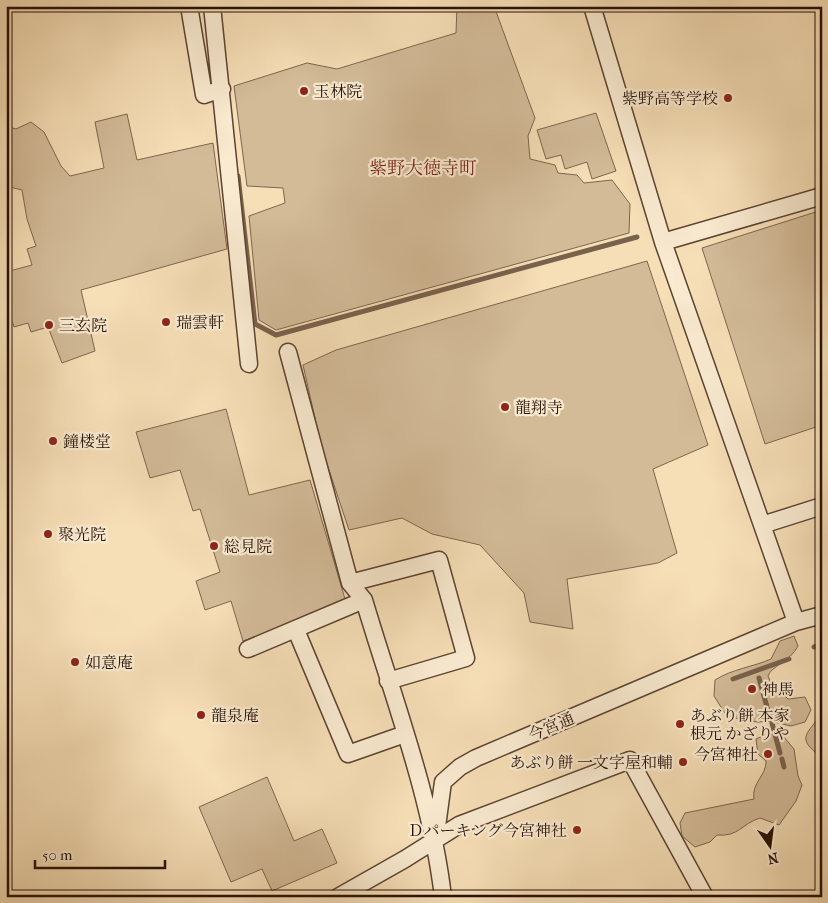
<svg xmlns="http://www.w3.org/2000/svg" width="828" height="903" viewBox="0 0 828 903" font-family="'IM FELL French Canon','Noto Serif JP',serif">
<rect width="100%" height="100%" fill="#f6deb6"/>
<filter id="stains"><feTurbulence type="fractalNoise" baseFrequency=".004" numOctaves="4"/><feColorMatrix values="0 0 0 0 .2 0 0 0 0 .09 0 0 0 0 .02 0 0 0 .5 -.17"/></filter>
<radialGradient id="worn" r=".72"><stop offset=".6" stop-color="#630" stop-opacity="0"/><stop offset="1" stop-color="#630" stop-opacity=".3"/></radialGradient>
<path fill="#d3bb98" stroke="#7d664f" d="M457 6H494L535 118 528 136 530 159 555 165 558 173 577 175 584 183 612 180 630 204 629 233 276 330 259 320 249 216 285 203 283 188 247 186 234 86 307 63 337 69 456 33Z
M596 113 616 171 592 179 587 162 565 169 561 155 546 159 537 130Z
M127 114 137 160 213 143 227 249 81 290 95 351 62 363 48 327 31 332 28 323 14 327C7 306 6 292 6 272L32 265 27 249 36 246 27 219 22 190 6 186V126L16 129 31 122 44 132 61 166 70 176 104 168 95 122Z
M822 210V425L765 444 702 248Z
M647 261 708 445 653 469 677 553 658 563 567 579 573 629 530 622 524 593 480 545 432 534 402 518 349 530 322 449 303 365 336 350Z
M226 409 249 495 310 480 345 599 294 624 243 641 231 601 205 610 196 581 220 572 200 509 193 511 180 470 150 478 136 432Z
M794 636 798 646C790 662 771 666 768 676L771 683 788 699 805 697 811 710 805 722 791 726 770 721 758 722 742 720 726 715 714 696 715 680C732 669 753 667 771 659L780 641Z
M822 713V757C794 738 808 734 822 713Z
M767 734 783 736 794 749 798 776 802 785 796 801 779 825 760 818C741 824 739 837 717 835L710 842 695 847 682 836 680 823 685 813 754 799C751 783 767 775 766 761L758 754 756 739Z
M267 777 294 841 322 829 337 863 272 891 262 869 231 882 199 807Z"/>
<g fill="none" stroke-linecap="round" stroke-linejoin="round">
<path stroke="#79624c" stroke-width="5" d="M238 176 255 324 276 335 637 237
M814 647 822 645
M759 678 770 718
M733 679 789 659
M772 723 780 753
M782 759 784 767"/>
<defs>
<path id="minor" d="M189 6 204 95 222 89
M212 6 249 364
M592 6 663 242 796 622
M663 242 822 196
M288 352 350 583 364 600C393 698 431 795 443 897
M762 525 822 506
M350 583 439 560 466 658 388 681
M296 630 348 754 405 734
M248 649 364 600
M436 834 443 782 460 767 476 758 796 622 822 615
M338 897 405 859 459 825 630 760 705 897"/>
</defs>
<use href="#minor" stroke="#5b4432" stroke-width="19"/>
<use href="#minor" stroke="#f9ead0" stroke-width="16"/>
</g>
<g fill="#8f2418" stroke="#f9ead0" stroke-width="2">
<circle cx="304" cy="91" r="5"/>
<circle cx="728" cy="98" r="5"/>
<circle cx="166" cy="322" r="5"/>
<circle cx="49" cy="325" r="5"/>
<circle cx="505" cy="407" r="5"/>
<circle cx="53" cy="441" r="5"/>
<circle cx="48" cy="534" r="5"/>
<circle cx="214" cy="546" r="5"/>
<circle cx="75" cy="662" r="5"/>
<circle cx="752" cy="689" r="5"/>
<circle cx="201" cy="715" r="5"/>
<circle cx="680" cy="724" r="5"/>
<circle cx="768" cy="754" r="5"/>
<circle cx="683" cy="762" r="5"/>
<circle cx="577" cy="830" r="5"/>
</g>
<g text-anchor="middle" stroke-width="4.5" stroke-linejoin="round" paint-order="stroke">
<g font-size="16" fill="#271006" stroke="#f9ead0" text-anchor="start">
<text x="314" y="97">玉林院</text>
<text x="718" y="104" text-anchor="end">紫野高等学校</text>
<text x="176" y="328">瑞雲軒</text>
<text x="59" y="331">三玄院</text>
<text x="515" y="413">龍翔寺</text>
<text x="63" y="447">鐘楼堂</text>
<text x="58" y="540">聚光院</text>
<text x="224" y="552">総見院</text>
<text x="85" y="668">如意庵</text>
<text x="762" y="695">神馬</text>
<text x="211" y="721">龍泉庵</text>
<text x="690" y="721">あぶり餅 本家<tspan x="690" dy="18">根元 かざりや</tspan></text>
<text x="758" y="760" text-anchor="end">今宮神社</text>
<text x="673" y="768" text-anchor="end">あぶり餅 一文字屋和輔</text>
<text x="567" y="836" text-anchor="end">Ｄパーキング今宮神社</text>
</g>
<g font-size="16" fill="#271006" stroke="#f9ead0">
<text transform="translate(551 726) rotate(-23)" y="6">今宮通</text>
</g>
<g font-size="18" fill="#7a1f14" stroke="#f9ead0">
<text x="423" y="174">紫野大徳寺町</text>
</g>
</g>
<rect width="828" height="903" fill="none" stroke="#f6deb6" stroke-width="25"/>
<rect x="8" y="8" width="813" height="888" fill="none" stroke="#271006" stroke-width="2.5"/>
<rect x="12" y="12" width="803" height="878" fill="none" stroke="#271006"/>
<g transform="translate(770 846) rotate(166)" stroke="#f9ead0" stroke-width="4" paint-order="stroke">
<path d="M0-4L9 19L0 12L-9 19Z" fill="#271006"/>
<text y="-8" font-size="14" font-weight="bold" text-anchor="middle" fill="#271006">N</text>
</g>
<path d="M35 860v8h130v-8" fill="none" stroke="#271006" stroke-width="2.5"/>
<text x="42" y="860" font-size="15" fill="#271006" stroke="#f9ead0" stroke-width="4" paint-order="stroke">50 m</text>
<rect width="100%" height="100%" filter="url(#stains)"/>
<rect width="100%" height="100%" fill="url(#worn)"/>
</svg>
